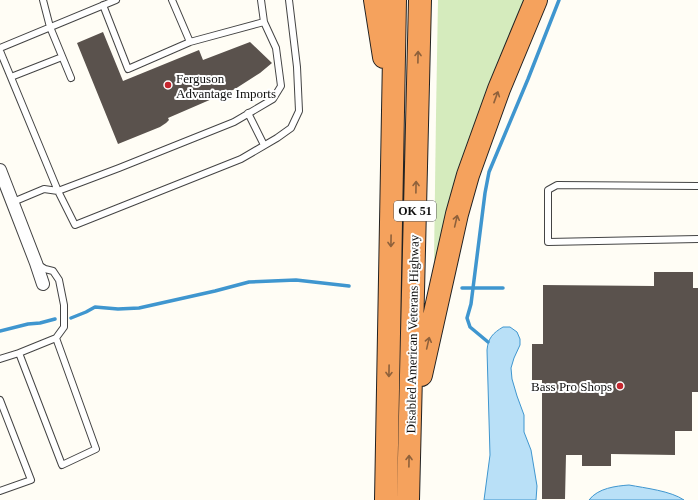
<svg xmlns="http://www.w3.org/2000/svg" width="698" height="500" viewBox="0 0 698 500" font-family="'Times New Roman',serif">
<rect width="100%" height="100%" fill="#fffdf5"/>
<path fill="#d5ebbd" d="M438 0H526L438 262 434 260 436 115Z"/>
<path fill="#b9e0f7" stroke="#3f96cf" d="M503 327H510L517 332 520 339V345L514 358 511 368 512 379 517 396 524 415V432L531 450 537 486 536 500H484L490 455 487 350C488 338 493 333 503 327Z
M629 485C645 488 671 491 684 500H589C598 488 616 486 629 485Z"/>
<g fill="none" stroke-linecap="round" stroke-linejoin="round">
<path stroke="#3f96cf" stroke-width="3.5" d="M462 288H503
M71 318 86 312 95 307 118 309 139 308 215 291 249 282 296 280 349 286
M0 331 28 324 40 323 55 319
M488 342 470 327 467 318 471 304 485 193 489 172 528 79 559 0"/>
</g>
<path fill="#5a524d" d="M103 32 123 81 199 50 203 60 250 42 272 63 260 73 235 89 168 118 169 120 166 123 160 127 118 144 77 43Z
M654 272H693V288H698V392H692V431H675V455L611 454V466H582V455H566L565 499H542V380H532V344H543V285L654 286Z"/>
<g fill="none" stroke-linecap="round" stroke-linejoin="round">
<defs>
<path id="service" d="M43 0 50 27 71 78
M103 5 128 69 190 42 172 0
M190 42 264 22
M0 48 116 0
M0 51 58 191 75 225 241 159 277 138 291 128 299 111 297 67 289 0
M11 77 62 57
M248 113 264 145
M698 186 557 185 548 190V242L698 239
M13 202 44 189 58 191 119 168 234 122 273 99 281 86 276 48 264 22 261 0
M19 353 56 338
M0 359 19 353 62 465 96 449 56 338 64 327V305L59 280 53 271 45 269 37 264
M0 400 31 480 0 491"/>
<path id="minor" d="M0 170 36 263 43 284"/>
<path id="motorway" d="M375 0 384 57
M421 375 457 214 468 175 499 89 536 0
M386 500 395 0
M408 500 420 0"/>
</defs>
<use href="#service" stroke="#444" stroke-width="8"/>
<use href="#minor" stroke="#444" stroke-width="14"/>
<use href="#motorway" stroke="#222" stroke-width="24"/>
<use href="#service" stroke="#fff" stroke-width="6"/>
<use href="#minor" stroke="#fff" stroke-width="12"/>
<use href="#motorway" stroke="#f5a25d" stroke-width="22"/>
</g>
<defs><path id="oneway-shaft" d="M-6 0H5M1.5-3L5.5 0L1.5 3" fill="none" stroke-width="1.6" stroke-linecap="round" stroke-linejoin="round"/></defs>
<g stroke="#8e613b">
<use href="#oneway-shaft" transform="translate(418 57) rotate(-89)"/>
<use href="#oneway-shaft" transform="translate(496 97) rotate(-70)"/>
<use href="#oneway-shaft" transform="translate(416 187) rotate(-89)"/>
<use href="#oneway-shaft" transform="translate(456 221) rotate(-77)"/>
<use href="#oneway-shaft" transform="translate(391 241) rotate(91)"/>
<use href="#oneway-shaft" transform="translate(428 343) rotate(-77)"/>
<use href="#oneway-shaft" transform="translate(389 371) rotate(91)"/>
<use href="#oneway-shaft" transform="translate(409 461) rotate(-89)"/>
</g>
<g fill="#c4262e" stroke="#fff" stroke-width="1.5">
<circle cx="168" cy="85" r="4"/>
<circle cx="620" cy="386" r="4"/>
</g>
<g text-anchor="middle" stroke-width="4" stroke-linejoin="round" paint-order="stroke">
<rect fill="#fff" stroke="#585858" stroke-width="1" x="394" y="201" width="42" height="20" rx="3"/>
<g font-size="12" font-weight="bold" fill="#111">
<text x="415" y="215">OK 51</text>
</g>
<g font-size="13" fill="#111" stroke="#fff" text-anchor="start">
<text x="176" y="83">Ferguson<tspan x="176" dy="15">Advantage Imports</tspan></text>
<text x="612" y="391" text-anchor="end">Bass Pro Shops</text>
</g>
<g font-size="13" fill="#111" stroke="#fff">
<text transform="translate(412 334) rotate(-89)" y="5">Disabled American Veterans Highway</text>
</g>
</g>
</svg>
